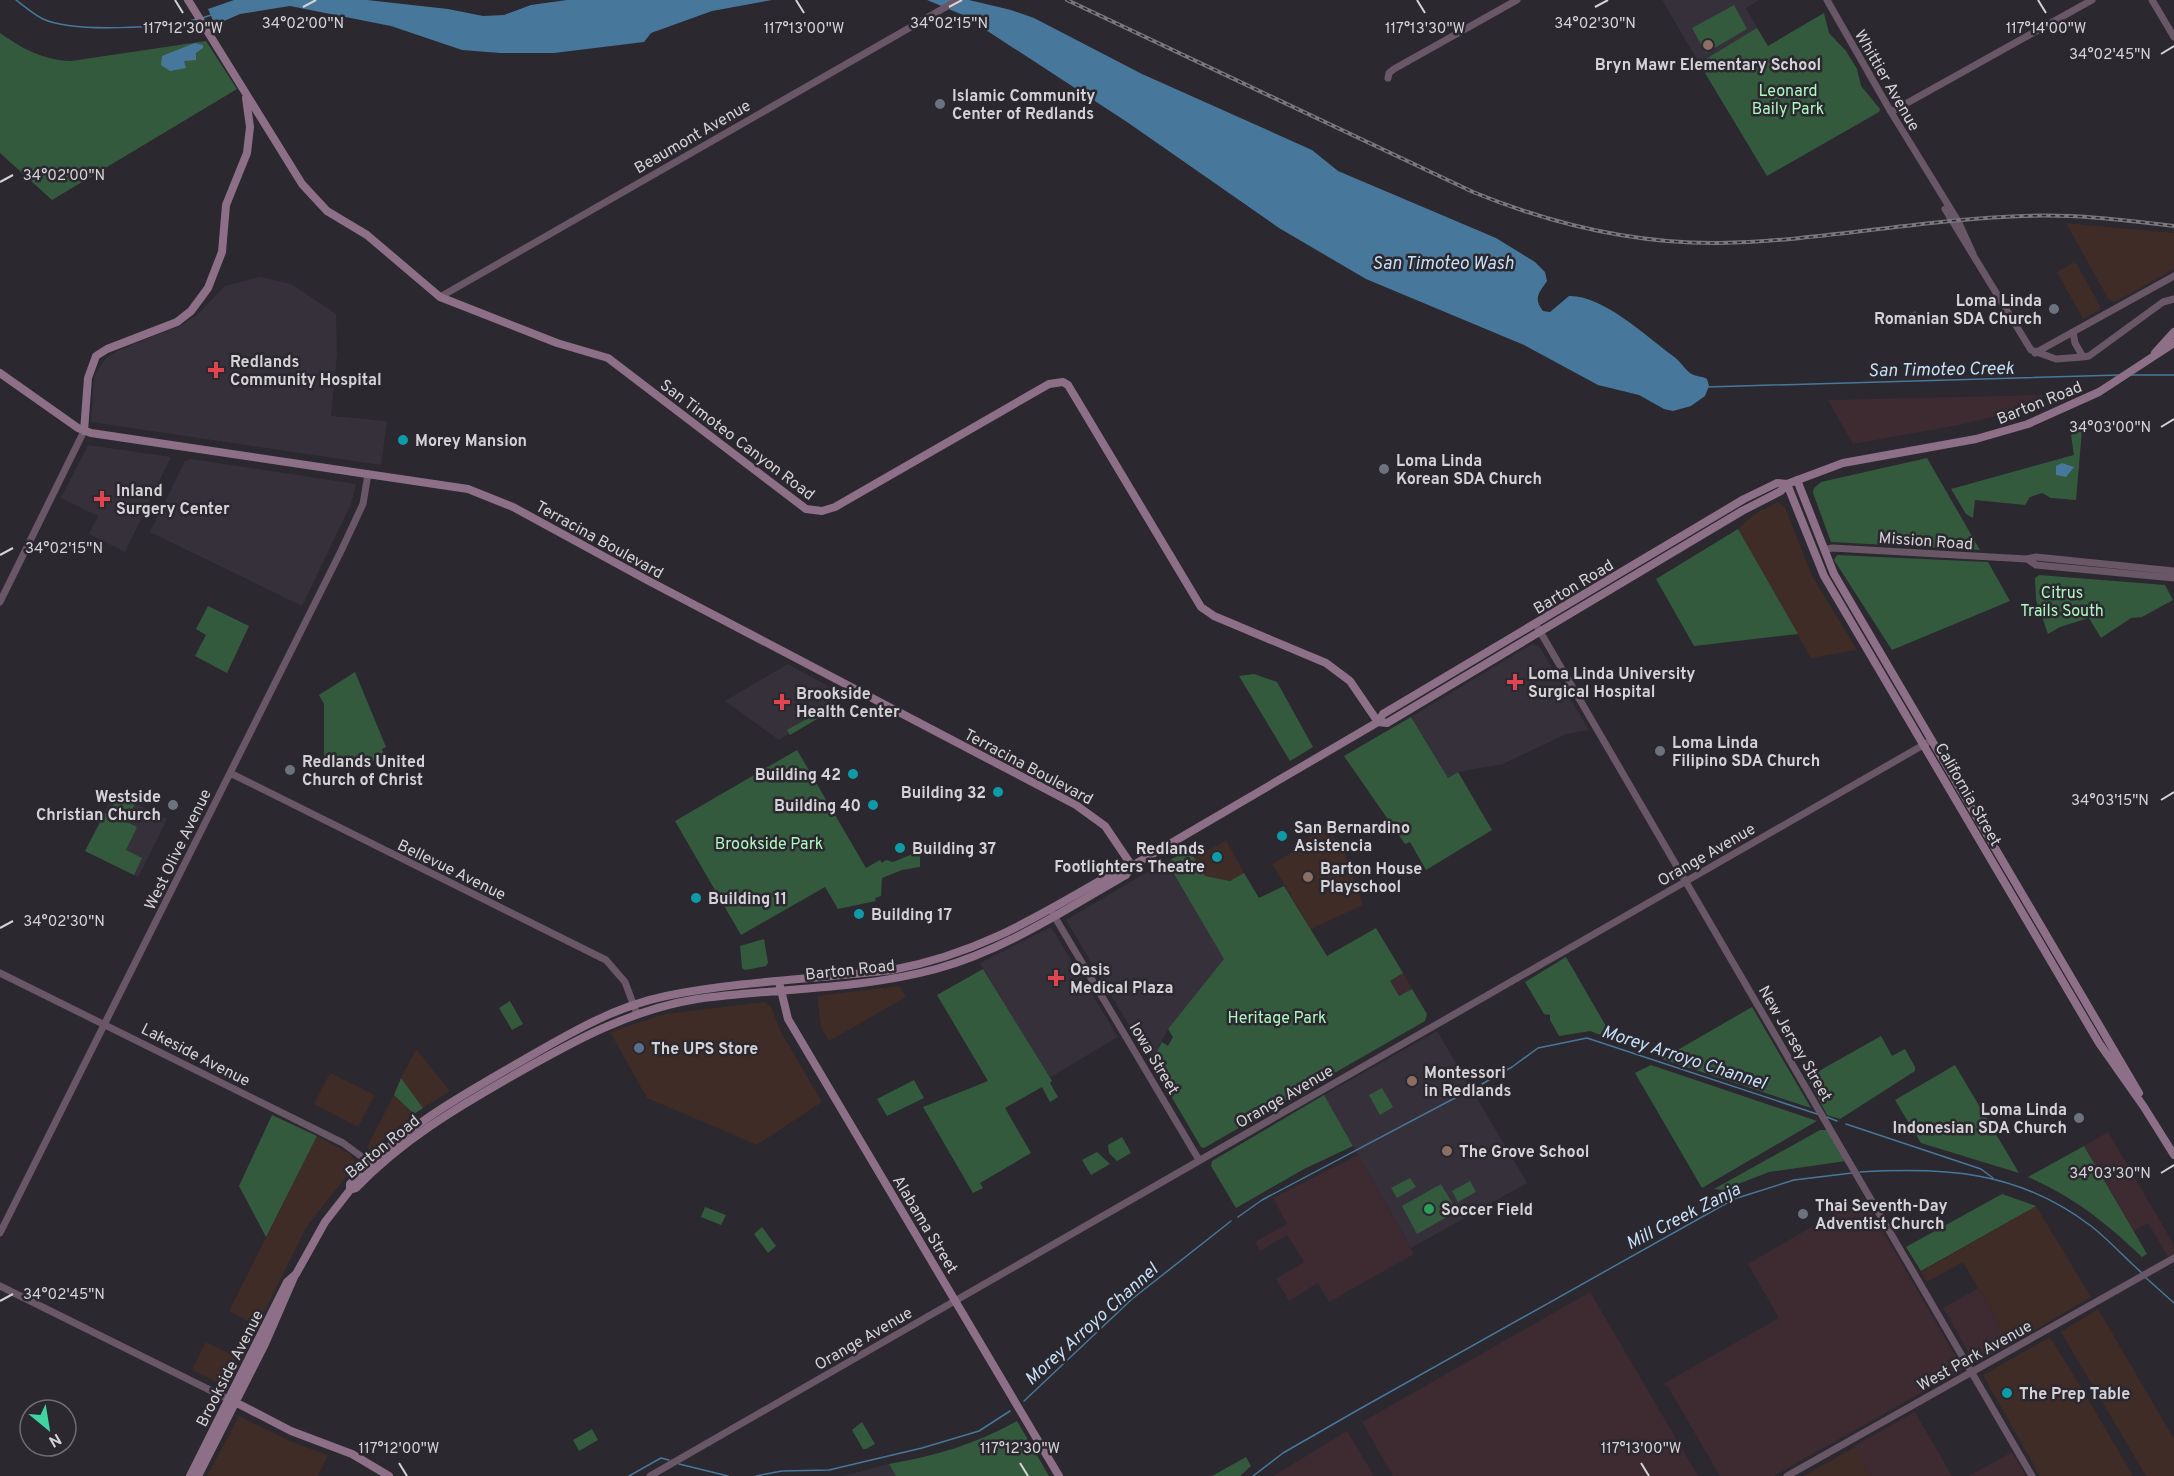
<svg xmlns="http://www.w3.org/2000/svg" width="2174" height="1476" viewBox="0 0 2174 1476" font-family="Overpass,sans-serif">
<rect width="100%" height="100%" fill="#2b282f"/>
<path fill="#3f2c27" d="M2066 223 2174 233V269L2115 302 2109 300Z
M2073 263 2077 264 2100 306 2099 310 2083 319 2057 272Z
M1778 502 1785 507 1812 576 1857 650 1811 658 1738 529 1753 515Z
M1326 825 1345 853 1363 905 1311 929 1272 864 1304 845 1302 842Z
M1226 840 1244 873 1230 881 1205 876 1189 849 1202 841 1207 851Z
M899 986 906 997 829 1041 821 1027 817 996Z
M765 1002 771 1007 781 1032 822 1102 757 1145 647 1098 610 1032 665 1014Z
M416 1049 450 1091 423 1108 401 1078Z
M330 1073 375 1095 358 1127 314 1104Z
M394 1095 414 1114 370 1151 367 1147Z
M317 1136 350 1154 357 1163 307 1226 257 1326 229 1311Z
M2036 1206 2091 1297 2011 1344 1963 1262 1927 1282 1921 1272Z
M2098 1309 2174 1439V1476H2146L2061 1332Z
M2050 1337 2084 1392 2133 1476H2040L1983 1375Z
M206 1342 240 1359 227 1387 192 1370Z
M239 1416 290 1441 328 1455 318 1476H207Z
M1854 1446 1871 1476H1804L1853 1448Z"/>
<path fill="#3e2b31" d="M2042 395V402L2017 411 1959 425 1853 444 1828 400Z
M1403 973 1412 989 1399 996 1390 981Z
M2108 1132 2174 1245V1254L2168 1257 2148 1223 2134 1231 2084 1146Z
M1358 1155 1414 1254 1329 1302 1318 1283 1289 1301 1276 1279 1304 1262 1287 1235 1260 1251 1255 1242 1287 1224 1273 1198Z
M1863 1197 1963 1369 1774 1476H1720L1668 1387 1663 1384 1779 1318 1748 1264Z
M1978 1288 2011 1344 1978 1362 1973 1360 1943 1308Z
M1590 1292 1698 1476H1393L1362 1422Z
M1915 1412 1952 1476H1871L1854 1446Z
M1347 1431 1374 1476H1274L1278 1473Z
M2012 1452 2026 1476H1969Z"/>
<path fill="#36303b" d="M1662 0H1759L1746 8 1757 28 1699 63Z
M260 277 291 284 336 314 337 353 331 416 387 421 381 465 91 422 94 376 106 358 119 350 182 325 197 315 225 286Z
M88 445 171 457 125 552 89 534 98 516 61 498Z
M191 459 356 484 351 504 302 606 150 532 185 461Z
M1532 644 1539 646 1589 730 1566 734 1503 764 1458 772 1448 778 1411 717Z
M788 664 841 693 842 697 829 710 779 740 725 701Z
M114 793 167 819 138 877 85 851Z
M1166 861 1225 959 1168 1029 1151 1062 1066 920Z
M1051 927 1118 1037 1049 1078 980 963Z
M1437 1031 1527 1183 1411 1248 1324 1095Z
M889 1464 896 1476H843Z"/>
<path fill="#345a3e" d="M1734 5 1747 29 1706 53 1692 28Z
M1824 13 1829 33 1846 51 1857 69 1861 86 1880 109 1879 112 1767 176 1699 63 1757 28 1768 46Z
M0 33C23 49 43 60 71 61L206 41 237 89 52 200 0 153Z
M1916 311V323L1881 324V322Z
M2082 430 2076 500 2051 498 2042 493 2030 497 2025 505 1975 500 1973 518 1966 514 1951 489 2074 455 2071 435Z
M1927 458 1980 550 1831 542 1813 493 1814 488 1821 482Z
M1738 529 1798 634 1694 646 1656 579Z
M1837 555 1988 562 2010 601 1892 650 1834 560Z
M2039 575 2165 585 2173 600 2142 617 2131 618 2101 638 2089 618 2060 627 2048 634 2036 600 2035 578Z
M208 606 249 626 227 673 195 656 206 635 196 629Z
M355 672 386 747 382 749 385 760C364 762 345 759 324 761V704L319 695Z
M1254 674 1277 682 1313 747 1290 761 1239 676Z
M819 712 822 716 790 735 787 730Z
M1411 717 1448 778 1458 772 1492 830 1426 870 1410 842 1405 844 1344 756Z
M797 750 866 868 880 860 882 863 886 860 893 862 920 851V867L902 870 882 878 881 896 875 898 876 901 838 909 825 887 741 935 675 821Z
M118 795 135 804 126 822 137 827 126 850 142 858 134 875 85 851 105 813 108 814Z
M1189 849 1205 876 1230 881 1244 873 1259 898 1284 886 1327 956 1376 928 1403 973 1390 981 1399 996 1412 989 1427 1014 1425 1021 1204 1148 1201 1147 1151 1062 1162 1042 1168 1046 1173 1037 1168 1029 1224 959 1167 862Z
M764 939 768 963 766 966 745 970 742 968 740 946Z
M1566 957 1614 1040 1590 1031 1559 1036 1550 1020V1015L1544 1014 1525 982Z
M983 969 1052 1081 1050 1083 1058 1097 1050 1102 1042 1087 1005 1108 1031 1153 980 1183 983 1188 973 1193 923 1107 988 1081 937 995Z
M510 1001 523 1024 512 1030 499 1008Z
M1752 1007 1811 1108 1662 1059Z
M1881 1036 1892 1056 1905 1049 1915 1067V1071L1840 1119 1827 1115 1809 1081 1810 1076Z
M1651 1065 1817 1121 1702 1188 1635 1073Z
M1955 1065 2019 1173 1921 1143 1895 1100Z
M401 1078 423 1108 414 1114 394 1095Z
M914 1080 924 1098 887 1116 877 1099Z
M1382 1088 1393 1107 1380 1115 1369 1095Z
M1324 1095 1353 1146 1304 1169 1236 1208 1211 1166 1212 1161Z
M272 1115 317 1136 266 1237 239 1186Z
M1820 1130H1827L1846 1161 1769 1172 1723 1190 1714 1189Z
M1122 1137 1131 1153 1117 1161 1109 1153 1108 1145Z
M2084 1146 2147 1254 2142 1257C2105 1222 2075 1198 2028 1177Z
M1097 1152 1110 1164 1091 1175 1082 1160Z
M1410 1178 1416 1187 1397 1198 1391 1188Z
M1470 1181 1476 1192 1458 1202 1452 1191Z
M1441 1184 1457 1211 1417 1234 1402 1206Z
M2002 1194 2036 1206 1921 1271 1906 1247Z
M705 1207 726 1215 721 1225 701 1217Z
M762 1227 776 1246 768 1253 754 1234Z
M1017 1421 1049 1476H896L889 1464C934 1456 977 1444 1017 1421Z
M862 1422 875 1444 866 1449H863L852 1430Z
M592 1429 598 1440 579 1451 573 1440Z
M1246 1457 1251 1466 1240 1476H1212Z"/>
<path fill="#48779c" d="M234 0H367L448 9 483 16 504 15 531 5 567 0H772L712 11 651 33 644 42 554 53H500L462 50 391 26 290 6 240 14 215 25 208 9Z
M927 0H969L1011 10 1034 18 1142 74 1312 150 1338 171 1496 238 1535 262 1545 272 1547 281C1539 293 1533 298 1543 311L1550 312 1569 296C1603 295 1647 337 1673 356 1680 361 1684 368 1690 373 1696 377 1702 376 1707 379L1709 386 1705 396 1691 406 1673 411 1664 409 1639 395 1598 385 1524 345 1366 279 1279 228 1127 122 963 15Z
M195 43 203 45V48L196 53V60L184 61 186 68 170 71 161 65 162 56Z
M2062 463 2074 467 2066 477 2056 475V466Z"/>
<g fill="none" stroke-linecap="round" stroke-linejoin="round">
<path stroke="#48779c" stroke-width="1.5" d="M16 0C24 6 33 14 43 19 73 33 164 28 197 19
M202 18 211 15
M2130 375H2174
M1707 387 2119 375
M1482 1084 1512 1067 1538 1048 1587 1038 1817 1114
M1827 1117 1837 1121
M1846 1124 1981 1169 1993 1178
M1860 1172C1946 1167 2019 1171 2091 1226 2109 1240 2125 1258 2142 1273
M1238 1217 1262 1200 1470 1090
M2145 1277 2174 1303
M1024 1401 1132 1299 1231 1221
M679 1464 728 1476
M629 1476 661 1458 669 1460
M756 1476 782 1471 829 1470 922 1448 979 1431 1010 1411
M1253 1476 1283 1453 1356 1411 1734 1199 1794 1180 1852 1173"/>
<path stroke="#695666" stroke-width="7" d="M1827 0 1891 112 1958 221 1973 254
M2152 0 2174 37
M1388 78 1389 73 1394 69 1517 0
M1891 112 2092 0
M1945 209 2031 350 2056 359 2083 357
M440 297 958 0
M2073 332 2075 343 2083 357 2089 356 2163 302 2174 299
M2035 353 2174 276
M1824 550 1832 548 2027 559 2036 557 2174 571
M2027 559 2036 565 2174 578
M0 602 84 431
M1538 628 2032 1476
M230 773 606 960 625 982 637 1014
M1053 914 1199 1160
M0 973 343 1143 373 1165
M0 1233 341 551 363 504 368 474
M0 1286 232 1401
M650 1476 1932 740
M1787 1476 2174 1258"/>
<path stroke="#8d6f88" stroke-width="8" d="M188 0 302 184 327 211 367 235 440 297 557 343 608 358 806 509 822 511 835 507 1049 384 1063 382 1068 385 1201 607 1214 616 1326 663 1350 681 1378 722
M2155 353 2174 332
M0 373 78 428 91 433 468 489 513 507 647 580 1076 805 1105 826 1132 866
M84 431 88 378 96 356 107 349 177 322 191 311 208 288 222 252 226 205 247 153 250 127 246 98
M1797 480 1834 574 2139 1093
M1787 484 1824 576 2099 1043 2144 1107 2174 1155
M1378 722 1387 723 1742 511 1781 491 1787 484 1843 463 1976 439 2028 424 2099 392 2174 343
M780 986 788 1019 1059 1476
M350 1190 356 1188C402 1140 456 1108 514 1075 572 1042 629 1010 697 999 776 988 859 990 936 969 1005 950 1064 910 1126 875L1132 866
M235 1402 291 1431 352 1454 389 1476
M190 1476 287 1282 296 1274 325 1222 350 1190V1184C400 1130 455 1099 518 1063 565 1036 612 1007 666 996 740 981 817 979 892 970 983 953 1043 913 1122 868L1132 866 1378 722 1383 714 1744 499 1777 483 1787 484
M198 1476 265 1344 295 1275"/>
<defs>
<path id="rail" d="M1067 0 1473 192C1551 224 1635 244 1720 243 1822 241 1923 219 2024 216 2074 214 2124 220 2174 226"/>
</defs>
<use href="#rail" stroke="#79767c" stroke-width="4"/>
<use href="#rail" stroke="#2b282f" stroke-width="1.5" stroke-dasharray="4.5" stroke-linecap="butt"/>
</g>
<path fill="none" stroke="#d4d2d6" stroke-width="2" d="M175 0 183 13M796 0 804 13M1417 0 1425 13M2038 0 2046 13M303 7 316 0M949 7 962 0M1595 7 1608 0M2161 54 2174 46M0 182 13 175M2161 427 2174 419M0 555 13 548M2161 800 2174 792M0 928 13 921M2161 1173 2174 1165M0 1301 13 1294M399 1463 407 1476M1020 1463 1028 1476M1641 1463 1649 1476"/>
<g fill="#8d6e63" stroke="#2b282f" stroke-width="2">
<circle cx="1708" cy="45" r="6"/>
<circle cx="1308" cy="877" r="6"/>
<circle cx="1412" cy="1081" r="6"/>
<circle cx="1447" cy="1151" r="6"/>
</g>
<g fill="#6b7280" stroke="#2b282f" stroke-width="2">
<circle cx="940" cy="104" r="6"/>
<circle cx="2054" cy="309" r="6"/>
<circle cx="1384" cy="469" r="6"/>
<circle cx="1660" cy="751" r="6"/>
<circle cx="290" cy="770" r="6"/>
<circle cx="173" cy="805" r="6"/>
<circle cx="2079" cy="1118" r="6"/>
<circle cx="1803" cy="1214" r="6"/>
</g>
<g fill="#e0444e" stroke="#2b282f" stroke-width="2">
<path d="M213 361h6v6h6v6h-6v6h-6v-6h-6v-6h6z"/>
<path d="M99 490h6v6h6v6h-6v6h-6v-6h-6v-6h6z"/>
<path d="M1512 673h6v6h6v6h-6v6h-6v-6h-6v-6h6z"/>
<path d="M779 693h6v6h6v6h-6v6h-6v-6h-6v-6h6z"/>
<path d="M1053 969h6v6h6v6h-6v6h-6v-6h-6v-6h6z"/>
</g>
<g fill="#0f9aa8" stroke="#2b282f" stroke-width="2">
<circle cx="403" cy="440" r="6"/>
<circle cx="853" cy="774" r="6"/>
<circle cx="998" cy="792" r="6"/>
<circle cx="873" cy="805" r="6"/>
<circle cx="1282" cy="836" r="6"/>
<circle cx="900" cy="848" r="6"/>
<circle cx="1217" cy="857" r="6"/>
<circle cx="696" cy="898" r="6"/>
<circle cx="859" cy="914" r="6"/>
<circle cx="2007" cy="1393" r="6"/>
</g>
<circle fill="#5c6f8a" stroke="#2b282f" stroke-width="2" cx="639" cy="1048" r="6"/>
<circle fill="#2e9e5b" stroke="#2b282f" stroke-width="2" cx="1429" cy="1209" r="6"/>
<g text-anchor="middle" stroke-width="5" stroke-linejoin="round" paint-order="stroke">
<g font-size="16" font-weight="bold" fill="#d4d2d6" stroke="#2b282f" text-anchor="start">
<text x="1708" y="70" text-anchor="middle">Bryn Mawr Elementary School</text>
<text x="952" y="101">Islamic Community<tspan x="952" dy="18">Center of Redlands</tspan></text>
<text x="2042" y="306" text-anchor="end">Loma Linda<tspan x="2042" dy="18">Romanian SDA Church</tspan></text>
<text x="230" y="367">Redlands<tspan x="230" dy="18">Community Hospital</tspan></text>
<text x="415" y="446">Morey Mansion</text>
<text x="1396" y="466">Loma Linda<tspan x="1396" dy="18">Korean SDA Church</tspan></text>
<text x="116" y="496">Inland<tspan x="116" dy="18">Surgery Center</tspan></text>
<text x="1528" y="679">Loma Linda University<tspan x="1528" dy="18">Surgical Hospital</tspan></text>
<text x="796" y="699">Brookside<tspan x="796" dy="18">Health Center</tspan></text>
<text x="1672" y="748">Loma Linda<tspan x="1672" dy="18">Filipino SDA Church</tspan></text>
<text x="302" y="767">Redlands United<tspan x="302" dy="18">Church of Christ</tspan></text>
<text x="841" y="780" text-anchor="end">Building 42</text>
<text x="986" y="798" text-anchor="end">Building 32</text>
<text x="161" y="802" text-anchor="end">Westside<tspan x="161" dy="18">Christian Church</tspan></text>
<text x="861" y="811" text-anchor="end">Building 40</text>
<text x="1294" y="833">San Bernardino<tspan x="1294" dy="18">Asistencia</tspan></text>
<text x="912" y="854">Building 37</text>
<text x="1205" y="854" text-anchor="end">Redlands<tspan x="1205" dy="18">Footlighters Theatre</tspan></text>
<text x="1320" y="874">Barton House<tspan x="1320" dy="18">Playschool</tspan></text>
<text x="708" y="904">Building 11</text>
<text x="871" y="920">Building 17</text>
<text x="1070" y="975">Oasis<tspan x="1070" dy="18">Medical Plaza</tspan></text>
<text x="651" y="1054">The UPS Store</text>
<text x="1424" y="1078">Montessori<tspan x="1424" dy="18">in Redlands</tspan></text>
<text x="2067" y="1115" text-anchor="end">Loma Linda<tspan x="2067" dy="18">Indonesian SDA Church</tspan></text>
<text x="1459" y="1157">The Grove School</text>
<text x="1815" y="1211">Thai Seventh-Day<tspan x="1815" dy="18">Adventist Church</tspan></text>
<text x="1441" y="1215">Soccer Field</text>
<text x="2019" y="1399">The Prep Table</text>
</g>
<g font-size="16" fill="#d4d2d6" stroke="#2b282f">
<text transform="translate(1888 80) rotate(60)" y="6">Whittier Avenue</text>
<text transform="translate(692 136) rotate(-30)" y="6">Beaumont Avenue</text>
<text transform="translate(2039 402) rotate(-22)" y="6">Barton Road</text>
<text transform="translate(738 439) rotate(37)" y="6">San Timoteo Canyon Road</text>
<text transform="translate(600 539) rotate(29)" y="6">Terracina Boulevard</text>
<text transform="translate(1926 540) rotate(4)" y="6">Mission Road</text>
<text transform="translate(1573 586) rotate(-31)" y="6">Barton Road</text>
<text transform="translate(1029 766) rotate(28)" y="6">Terracina Boulevard</text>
<text transform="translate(1969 794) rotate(60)" y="6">California Street</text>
<text transform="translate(177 849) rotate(-64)" y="6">West Olive Avenue</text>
<text transform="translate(1706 854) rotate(-30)" y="6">Orange Avenue</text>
<text transform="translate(452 869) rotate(26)" y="6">Bellevue Avenue</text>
<text transform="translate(850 969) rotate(-6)" y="6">Barton Road</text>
<text transform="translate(1796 1043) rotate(60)" y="6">New Jersey Street</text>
<text transform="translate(196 1054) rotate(27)" y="6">Lakeside Avenue</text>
<text transform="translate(1155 1058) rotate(59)" y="6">Iowa Street</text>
<text transform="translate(1284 1096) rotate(-30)" y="6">Orange Avenue</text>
<text transform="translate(382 1146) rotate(-39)" y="6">Barton Road</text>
<text transform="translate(926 1224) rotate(59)" y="6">Alabama Street</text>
<text transform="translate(863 1338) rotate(-30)" y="6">Orange Avenue</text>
<text transform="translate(1974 1355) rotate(-29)" y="6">West Park Avenue</text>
<text transform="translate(229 1368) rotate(-63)" y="6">Brookside Avenue</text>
</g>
<g font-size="16" fill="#adf9c0" stroke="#2b282f">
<text x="1788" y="96">Leonard<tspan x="1788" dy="18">Baily Park</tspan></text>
<text x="2062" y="598">Citrus<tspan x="2062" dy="18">Trails South</tspan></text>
<text x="769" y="849">Brookside Park</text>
<text x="1277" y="1023">Heritage Park</text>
</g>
<g font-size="18" font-style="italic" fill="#c4dff6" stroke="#2b282f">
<text x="1443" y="269">San Timoteo Wash</text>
<text transform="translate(1941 369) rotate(-1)" y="6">San Timoteo Creek</text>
<text transform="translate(1684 1057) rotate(18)" y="6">Morey Arroyo Channel</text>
<text transform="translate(1683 1216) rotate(-27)" y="6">Mill Creek Zanja</text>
<text transform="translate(1091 1324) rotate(-42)" y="6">Morey Arroyo Channel</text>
</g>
</g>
<g font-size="15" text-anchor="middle" fill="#d4d2d6" stroke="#2b282f" stroke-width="5" stroke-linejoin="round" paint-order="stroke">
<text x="303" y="28">34°02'00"N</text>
<text x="949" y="28">34°02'15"N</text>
<text x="1595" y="28">34°02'30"N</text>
<text x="1425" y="33">117°13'30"W</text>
<text x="2046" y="33">117°14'00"W</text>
<text x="183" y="33">117°12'30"W</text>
<text x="804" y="33">117°13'00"W</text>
<text x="2110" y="59">34°02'45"N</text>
<text x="64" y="180">34°02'00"N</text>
<text x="2110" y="432">34°03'00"N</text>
<text x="64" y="553">34°02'15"N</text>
<text x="2110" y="805">34°03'15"N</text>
<text x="64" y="926">34°02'30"N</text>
<text x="2110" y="1178">34°03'30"N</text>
<text x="64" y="1299">34°02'45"N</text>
<text x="399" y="1453">117°12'00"W</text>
<text x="1020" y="1453">117°12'30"W</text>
<text x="1641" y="1453">117°13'00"W</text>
</g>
<g transform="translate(48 1428) rotate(150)"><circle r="28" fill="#2b282f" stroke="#6f6c72" stroke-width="1.5"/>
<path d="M0-4.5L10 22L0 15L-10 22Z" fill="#3fd4a2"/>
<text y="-9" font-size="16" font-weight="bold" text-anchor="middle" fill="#d4d2d6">N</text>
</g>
</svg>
